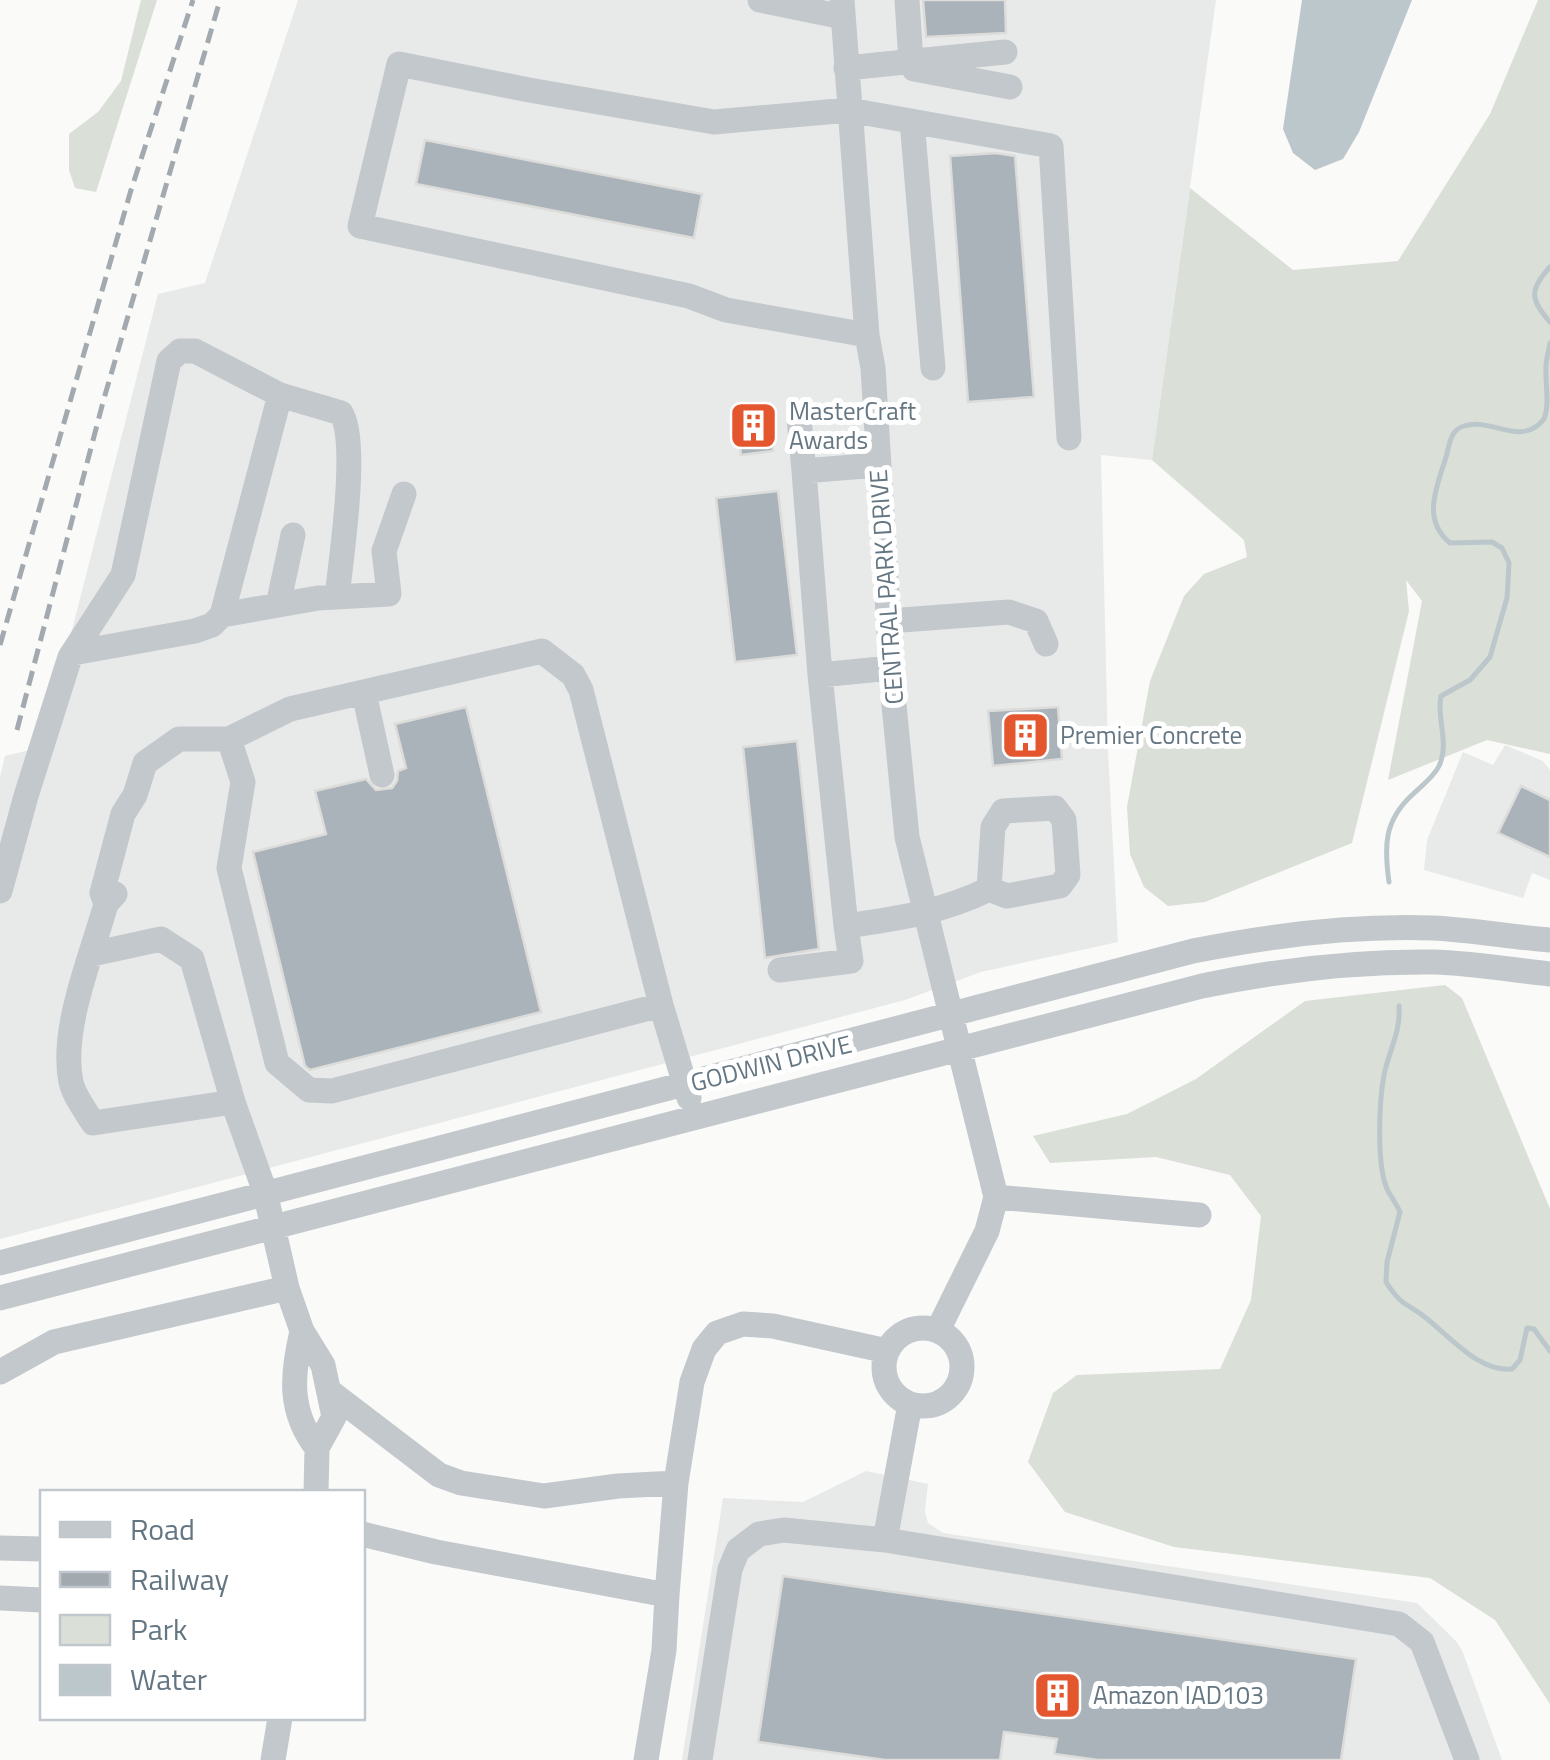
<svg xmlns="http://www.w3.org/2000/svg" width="1550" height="1760" viewBox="0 0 1550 1760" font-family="'Titillium Web',sans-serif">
<rect width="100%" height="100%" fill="#fafaf8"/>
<path fill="#e8e9e9" d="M298 0H1216L1152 460 1101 455 1108 751 1118 942 981 972 905 1000 0 1239V777L5 756 42 747 158 294 205 283Z
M1505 745 1543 761 1550 770V880L1532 873 1523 898 1424 870 1427 840 1463 752 1493 765Z
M866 1471 928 1484 925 1511 928 1523 943 1533 1417 1603 1456 1641 1462 1650 1502 1760H682L723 1498 803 1502Z"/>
<path fill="#dadfd7" d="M141 0H157L96 192 75 188 69 170V134L98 112 121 81Z
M1538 0H1550V754L1487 740 1388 780 1422 601 1406 580 1409 611 1352 843 1205 902 1168 906 1144 887 1130 854 1127 807 1150 681 1184 596 1204 574 1247 557 1244 540 1152 460 1190 188 1293 270 1398 261 1490 114Z
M1445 985 1462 998 1550 1209V1704L1495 1620 1430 1578 1174 1547 1065 1512 1028 1462 1053 1393 1077 1375 1220 1369 1251 1300 1261 1216 1230 1175 1156 1157 1050 1163 1033 1136 1127 1114 1196 1079 1305 1001Z"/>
<path fill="#bbc7cb" d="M1302 0H1412L1359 132 1343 159 1315 170 1293 153 1283 129Z"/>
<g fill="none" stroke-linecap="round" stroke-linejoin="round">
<path stroke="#bbc7cb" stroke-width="5" d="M1550 267C1529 290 1530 299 1550 322
M1389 882C1384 846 1384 821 1412 795 1421 786 1433 778 1439 766 1450 742 1436 718 1441 696L1470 680 1490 657 1507 598 1508 582 1509 563 1502 548 1492 542 1450 543C1421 519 1437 487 1446 457 1450 445 1449 431 1464 426 1492 417 1521 448 1544 419 1550 404 1545 384 1546 366 1546 359 1549 351 1550 343
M1399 1006C1401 1032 1389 1050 1384 1075 1379 1102 1376 1167 1388 1191 1392 1198 1397 1205 1400 1212L1387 1262 1386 1282C1402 1307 1406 1302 1426 1318 1450 1337 1480 1373 1512 1369L1520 1360 1527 1328 1534 1329 1550 1351"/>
</g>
<path fill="#aab3b9" stroke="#dcdcda" stroke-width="2.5" d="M923 0H1005L1006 33 926 37Z
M425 140 702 194 694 238 416 184Z
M996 153 1015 156 1034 397 968 402 950 156Z
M768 403 773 451 741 455 735 407Z
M778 491 797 655 735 662 716 498Z
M466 707 541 1012 310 1070 305 1066 253 852 326 834 315 791 366 779 376 790 392 788 397 781 398 771 406 768 395 724Z
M1058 707 1062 759 993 766 988 711Z
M797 741 819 949 765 958 743 747Z
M1521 786 1550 800V857L1498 833Z
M783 1576 1356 1659 1341 1760H1098L1054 1754 1057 1739 1004 1732 1000 1760H885L758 1742Z"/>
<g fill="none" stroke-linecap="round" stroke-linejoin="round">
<path stroke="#c3c8cc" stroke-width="25" d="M760 0 843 17
M842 0 867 335 873 368 893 695 907 837 996 1197 987 1231 938 1330
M907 0 911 62
M846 68 1005 52
M914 69 1010 87
M912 121 933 368
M867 335 726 310 689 296 360 226 399 64 529 90 714 122 849 110 1051 146 1069 438
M280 395 341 413C359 441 341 559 337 597
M799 418 804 471
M877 465 804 471 820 675 846 926C896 919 943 912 989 889L1007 896 1060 886 1068 875 1064 820 1055 808 1003 811 993 827 989 889
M278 605 293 535
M222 615 318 598 389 594 384 551 404 494
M888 621 1009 612 1036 621 1046 644
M820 675 891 668
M364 693 382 775
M0 891 26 796 70 657 123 575 169 361 180 351H195L280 395 222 615 212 625 195 631 73 653
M106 904 102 893 123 814 135 795 145 763 179 739H229L290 709 542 651 573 675 581 690 661 1005 332 1091 309 1090 277 1063 229 868 243 782 229 739
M92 954 161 939 192 959 233 1102
M780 970 851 961 846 926
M661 1005 689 1098
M996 1197 1199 1215
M0 1263 1193 951C1273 935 1352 925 1433 928 1473 930 1511 937 1550 940
M287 1288 302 1331 323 1365 334 1417 317 1448C288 1411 292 1374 302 1331
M0 1298 1202 986C1279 970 1355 961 1434 962 1472 963 1512 970 1550 974
M884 1367a39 39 0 1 1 78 0a39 39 0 1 1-78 0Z
M0 1372 54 1342 287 1288 265 1192 233 1102 93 1123C86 1111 74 1096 71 1082 60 1029 92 955 106 904L115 894
M329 1391 439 1475 461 1483 544 1496 618 1486 676 1483
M316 1492 317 1448
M362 1534 436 1552 667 1595 676 1483 692 1382 704 1349 717 1333 743 1324 773 1326 887 1351
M885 1540 910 1404
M0 1548 42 1549
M0 1598 42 1600
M273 1760 280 1718
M646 1760 664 1650 667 1595
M700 1760 730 1569 738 1550 759 1534 784 1530 885 1540 1399 1624 1422 1642 1467 1760"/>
<path stroke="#a2aab0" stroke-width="5" stroke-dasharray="15 8" stroke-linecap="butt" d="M0 645 131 190 193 0
M17 730 103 402 220 0"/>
</g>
<defs>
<symbol id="building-square" viewBox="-11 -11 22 22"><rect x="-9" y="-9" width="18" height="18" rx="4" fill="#e4572e" stroke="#fff"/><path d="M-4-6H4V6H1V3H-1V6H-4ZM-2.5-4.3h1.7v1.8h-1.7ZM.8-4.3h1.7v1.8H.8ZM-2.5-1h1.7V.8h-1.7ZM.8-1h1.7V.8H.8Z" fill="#fff"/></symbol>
</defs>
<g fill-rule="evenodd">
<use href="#building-square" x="726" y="398" width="55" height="55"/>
<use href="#building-square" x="998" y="708" width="55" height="55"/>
<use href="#building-square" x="1030" y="1668" width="55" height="55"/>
</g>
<g text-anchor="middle" stroke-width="10" stroke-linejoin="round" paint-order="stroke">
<g font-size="25" fill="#657683" stroke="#fff" text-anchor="start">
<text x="789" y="420">MasterCraft<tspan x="789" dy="29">Awards</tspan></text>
<text x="1060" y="744">Premier Concrete</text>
<text x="1093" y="1704">Amazon IAD103</text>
</g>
<g font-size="25" fill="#657683" stroke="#fff">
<text transform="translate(886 587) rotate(-94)" y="9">CENTRAL PARK DRIVE</text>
<text transform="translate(771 1063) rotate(-14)" y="9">GODWIN DRIVE</text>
</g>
</g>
<rect x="40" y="1490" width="325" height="230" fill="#ffffff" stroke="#c1c8cd" stroke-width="2.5"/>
<rect x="60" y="1522" width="50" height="15" fill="#c3c8cc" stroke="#c1c8cd" stroke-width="2.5"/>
<text x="130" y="1540" font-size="30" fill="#657683">Road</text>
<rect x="60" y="1572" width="50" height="15" fill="#a2aab0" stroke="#c1c8cd" stroke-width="2.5"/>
<text x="130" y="1590" font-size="30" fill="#657683">Railway</text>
<rect x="60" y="1615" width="50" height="30" fill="#dadfd7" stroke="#c1c8cd" stroke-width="2.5"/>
<text x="130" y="1640" font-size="30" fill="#657683">Park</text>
<rect x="60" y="1665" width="50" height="30" fill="#bbc7cb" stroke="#c1c8cd" stroke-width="2.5"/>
<text x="130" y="1690" font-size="30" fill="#657683">Water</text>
</svg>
